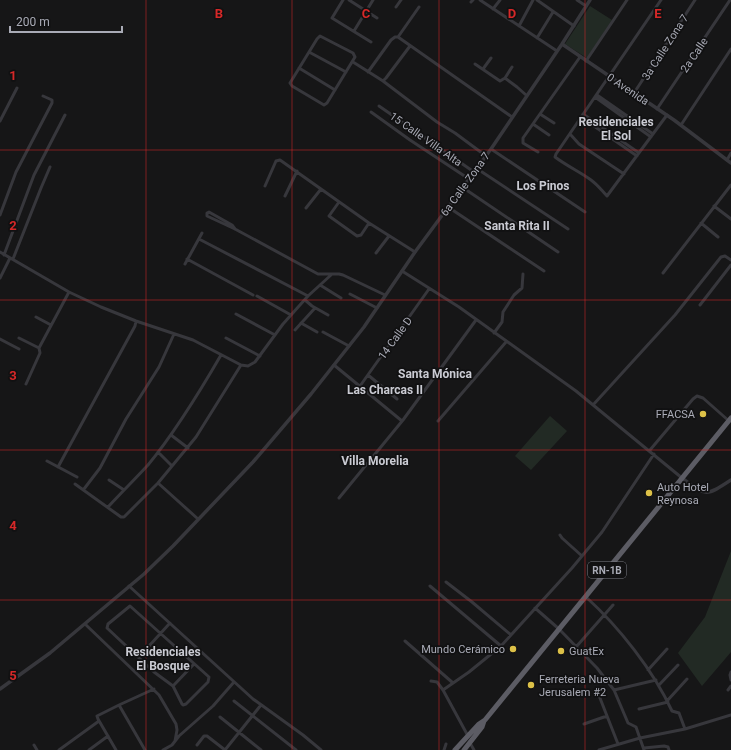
<svg xmlns="http://www.w3.org/2000/svg" width="731" height="750" viewBox="0 0 731 750" font-family="Roboto,sans-serif">
<rect width="100%" height="100%" fill="#161617"/>
<path fill="#222a24" d="M590 6 612 20 587 58 565 44Z
M550 416 567 431 531 470 515 456Z
M731 551V652L702 686 678 653 705 617Z"/>
<g fill="none" stroke-linecap="round" stroke-linejoin="round">
<path stroke="#37373c" stroke-width="3" d="M343 0 332 18 371 42
M349 0 377 18
M480 0 557 51
M537 0 574 26
M577 0 586 6
M661 0 556 154 555 157C567 166 580 172 591 180 598 185 602 191 607 196L667 115
M471 2 473 0
M396 7 401 0
M493 9 500 0
M519 26 533 0
M354 31 373 0
M320 36 353 53 355 57 327 103 324 105 292 86 290 83 317 39Z
M398 37 419 7
M537 38 553 12
M309 52 346 72
M586 61 627 0
M353 62 383 81 437 122 455 133 486 156
M475 64 500 81 505 78 512 67
M299 68 335 90
M483 69 491 58
M368 72 391 40 395 37H398L512 117
M505 78 517 87 526 95
M383 81 386 78 410 46
M634 93 695 0
M597 95 653 134
M595 97 651 137
M379 106 474 172
M657 109 730 0
M371 112 410 140 469 179
M540 114 554 123
M583 114 639 153
M581 117 637 156
M0 121 17 88
M533 124 549 135
M681 125 731 49
M570 134 579 144 624 174
M491 149 585 212
M538 152 523 143V138L580 57
M727 160 731 153
M476 168 568 229
M265 186 276 161 280 160 369 223 415 252
M462 187 558 252
M285 196 297 171
M339 202 329 216 357 236 361 235 369 223
M714 206 731 219
M448 207 544 271
M306 208 321 189
M0 215 16 172 52 103V100L43 96
M701 223 718 237
M235 229 232 225 209 212 207 213V216L235 229 318 274H339L343 275 385 295
M199 239 308 296
M0 252 69 292 101 307 136 321 193 340 241 365 248 366 255 362 283 324 308 296 331 275
M376 253 389 236
M4 255 34 175 65 115
M13 259 41 188 50 167
M187 259 253 295
M185 264 202 233
M402 271 459 307 576 391 682 478
M663 273 731 185
M0 278 10 258
M320 285 341 298
M350 294 377 308
M257 296 291 315
M305 300 312 306 328 315
M700 305 731 265
M236 314 275 335
M36 317 51 325
M301 323 317 332
M295 330 315 308
M323 332 349 346
M494 333 502 322 503 312 514 295 522 288 523 274
M19 338 39 348
M226 338 260 356
M0 339 19 349
M334 365 402 421
M368 375 397 399
M26 384 40 353 39 348 69 292
M360 386 429 289
M593 405 675 315 721 257 725 256 731 260
M438 421 506 342
M171 435 188 448
M650 450 693 399 697 396 703 398 729 421
M158 452 172 466
M47 461 77 477
M58 467 135 326 136 321
M109 480 124 490
M158 483 198 519
M75 484 121 517H124L158 483 196 437 241 365
M84 489 100 468 126 419 159 367 174 334
M339 498 403 420 476 320
M108 507C121 493 135 479 148 465 176 431 199 393 221 355
M560 535 562 538 582 556
M446 582 472 602 511 635
M129 586 253 699 303 735 321 750
M430 586 501 646
M586 597C619 627 653 670 672 711L679 713 685 729
M130 606 209 677 208 682 186 704 183 705 182 704 173 686 154 672 107 628 108 624Z
M535 608 559 629 597 668 614 690 628 723 636 727 644 750
M85 624 159 695 176 724 177 730 175 741
M405 641 453 683
M576 647 613 605
M139 657 170 623
M648 670 667 649
M731 672 730 675 731 680
M431 681 437 682 443 690 468 736
M659 685 678 665
M173 686 194 664
M443 690 469 672 501 646 572 568 602 532 654 454
M614 690 656 680
M728 690 731 686
M598 693 618 744
M234 701 296 750
M667 701 687 679
M119 705 145 750
M639 709 668 702
M220 717 261 750
M584 724 604 717H607
M470 743 474 750
M34 745 37 750
M197 745 204 736H207L225 750
M644 748 664 746 668 747 669 750
M59 750 99 721
M89 750 108 736
M116 750 98 719 97 716 119 705 154 689
M163 750 172 745 179 736 213 706 234 682
M225 750 261 705
M444 750 446 744
M599 750 640 738 685 729 731 715"/>
<path stroke="#37373c" stroke-width="3.5" d="M562 44 674 120 731 163
M682 478C706 496 705 497 731 480
M0 689 50 653 144 574 173 546 253 462 311 394 364 327 415 252 491 149 562 44 590 0"/>
<path stroke="#5c5c64" stroke-width="5" d="M455 750 479 724 485 720 731 418
M464 750 482 727 484 721"/>
</g>
<path fill="none" stroke="#d62828" stroke-width="1" stroke-opacity="0.55" d="M146 0V750M292 0V750M439 0V750M585 0V750M0 150H731M0 300H731M0 450H731M0 600H731"/>
<g fill="#ddc148" stroke="#111112" stroke-width="1.5">
<circle cx="703" cy="414" r="4"/>
<circle cx="649" cy="493" r="4"/>
<circle cx="513" cy="649" r="4"/>
<circle cx="561" cy="651" r="4"/>
<circle cx="531" cy="685" r="4"/>
</g>
<g text-anchor="middle" stroke-width="3.5" stroke-linejoin="round" paint-order="stroke">
<rect fill="#111112" stroke="#7b7d85" stroke-width="1" x="588" y="562" width="38" height="16" rx="3"/>
<g font-size="10" font-weight="bold" fill="#a9abb6">
<text x="607" y="574">RN-1B</text>
</g>
<g font-size="11" fill="#a9abb6" stroke="#111112">
<text transform="translate(665 47) rotate(-57)" y="4">3a Calle Zona 7</text>
<text transform="translate(694 55) rotate(-56)" y="4">2a Calle</text>
<text transform="translate(628 89) rotate(34)" y="4">0 Avenida</text>
<text transform="translate(426 139) rotate(35)" y="4">15 Calle Villa Alta</text>
<text transform="translate(465 184) rotate(-54)" y="4">6a Calle Zona 7</text>
<text transform="translate(395 338) rotate(-54)" y="4">14 Calle D</text>
</g>
<g font-size="11" fill="#a9abb6" stroke="#111112" text-anchor="start">
<text x="695" y="418" text-anchor="end">FFACSA</text>
<text x="657" y="491">Auto Hotel<tspan x="657" dy="13">Reynosa</tspan></text>
<text x="505" y="653" text-anchor="end">Mundo Cerámico</text>
<text x="569" y="655">GuatEx</text>
<text x="539" y="683">Ferreteria Nueva<tspan x="539" dy="13">Jerusalem #2</tspan></text>
</g>
<g font-size="12" font-weight="bold" fill="#cacbd3" stroke="#111112">
<text x="616" y="126">Residenciales<tspan x="616" dy="14">El Sol</tspan></text>
<text x="543" y="190">Los Pinos</text>
<text x="517" y="230">Santa Rita II</text>
<text x="435" y="378">Santa Mónica</text>
<text x="385" y="394">Las Charcas II</text>
<text x="375" y="465">Villa Morelia</text>
<text x="163" y="656">Residenciales<tspan x="163" dy="14">El Bosque</tspan></text>
</g>
</g>
<g font-size="13" text-anchor="middle" font-weight="bold" fill="#d62828" stroke="#111112" stroke-width="3.5" stroke-linejoin="round" paint-order="stroke">
<text x="219" y="18">B</text>
<text x="366" y="18">C</text>
<text x="512" y="18">D</text>
<text x="658" y="18">E</text>
<text x="13" y="80">1</text>
<text x="13" y="230">2</text>
<text x="13" y="380">3</text>
<text x="13" y="530">4</text>
<text x="13" y="680">5</text>
</g>
<path d="M10 26v6h112v-6" fill="none" stroke="#a9abb6" stroke-width="2"/>
<text x="16" y="26" font-size="12" fill="#a9abb6" stroke="#111112" stroke-width="3" paint-order="stroke">200 m</text>
</svg>
